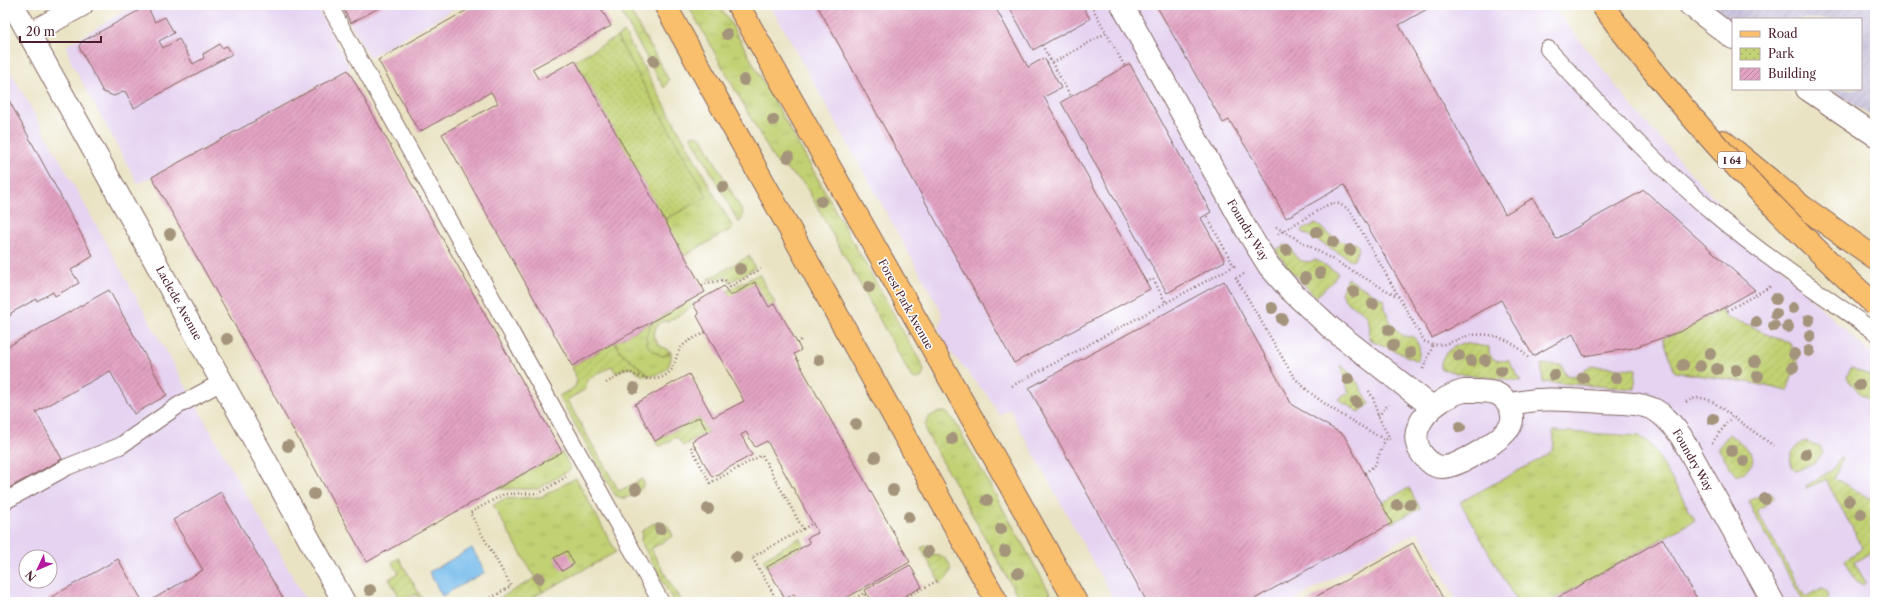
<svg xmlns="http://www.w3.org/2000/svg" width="1880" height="607" viewBox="0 0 1880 607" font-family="'Libre Caslon Text',serif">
<defs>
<pattern id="industrial-furrows" width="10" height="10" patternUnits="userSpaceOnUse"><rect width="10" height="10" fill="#c7c0d9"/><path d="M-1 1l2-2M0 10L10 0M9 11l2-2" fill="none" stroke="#aca5ba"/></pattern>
<pattern id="grass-tufts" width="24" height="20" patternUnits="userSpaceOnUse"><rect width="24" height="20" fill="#c1d173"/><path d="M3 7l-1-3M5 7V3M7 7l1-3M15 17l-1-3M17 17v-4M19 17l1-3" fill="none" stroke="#a7b364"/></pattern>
<pattern id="park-dots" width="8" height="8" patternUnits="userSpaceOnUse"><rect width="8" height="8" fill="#c1d173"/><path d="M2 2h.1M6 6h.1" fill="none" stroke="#a7b364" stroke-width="1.8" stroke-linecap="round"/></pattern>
<pattern id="garden-furrows" width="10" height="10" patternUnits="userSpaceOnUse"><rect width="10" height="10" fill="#c1d173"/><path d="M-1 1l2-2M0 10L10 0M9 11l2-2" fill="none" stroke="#a7b364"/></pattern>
<pattern id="building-hatch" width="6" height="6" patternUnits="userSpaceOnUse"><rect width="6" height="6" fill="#e3a3c2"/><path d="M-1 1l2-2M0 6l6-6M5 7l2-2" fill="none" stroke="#ba849e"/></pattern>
</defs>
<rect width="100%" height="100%" fill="#fff"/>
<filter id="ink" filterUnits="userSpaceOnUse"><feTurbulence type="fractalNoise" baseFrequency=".025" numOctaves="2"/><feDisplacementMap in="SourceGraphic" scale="8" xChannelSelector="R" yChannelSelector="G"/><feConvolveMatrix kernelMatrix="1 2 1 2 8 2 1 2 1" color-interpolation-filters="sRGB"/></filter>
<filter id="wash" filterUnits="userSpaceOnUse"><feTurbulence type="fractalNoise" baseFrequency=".012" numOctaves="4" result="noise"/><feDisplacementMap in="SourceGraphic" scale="16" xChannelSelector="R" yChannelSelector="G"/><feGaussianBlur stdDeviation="0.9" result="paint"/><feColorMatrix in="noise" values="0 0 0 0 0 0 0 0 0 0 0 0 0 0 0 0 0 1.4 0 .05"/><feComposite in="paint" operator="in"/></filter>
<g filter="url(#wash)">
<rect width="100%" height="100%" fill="#e9e3c3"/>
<path fill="#e5d3f1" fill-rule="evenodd" d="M135 5H316L350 68 138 184 72 64 68 53 67 45Z
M340 5H461L369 57Z
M768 5H1552L1633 108 1697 180 1813 300 1875 358V602H1458L1418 531 1290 602H1115L1009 409 999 415 988 396 947 348 939 330 942 318 941 311 776 15Z
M5 61 225 457 307 602H5ZM26 557H50V581H26Z"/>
<path fill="url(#industrial-furrows)" d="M1709 5H1875V119L1831 89H1861V19H1733V23Z"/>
<path fill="url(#grass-tufts)" stroke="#86784f" d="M617 5H627L669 80 664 88Z
M688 5H715L726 15 922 365 924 371 922 377 917 379 912 378 804 183 775 161Z
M624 32 733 228 684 256 664 220 706 197 617 37Z
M697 135 702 138 743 213 742 219 739 223 691 136Z
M654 321 650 326 646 338 663 356 671 352C672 368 664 373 650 376L621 352 615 342Z
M938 412H946L953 419 1055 602H1021L926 432 925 424 929 417Z
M1553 431 1639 436 1648 442 1656 452 1695 520 1550 602H1517L1460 502 1544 457C1556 448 1555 446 1553 431Z
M562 452 571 469 538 489H498Z
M576 478 616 552 543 592 493 505 504 499 541 497Z"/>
<path fill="url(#park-dots)" stroke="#86784f" d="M617 37 707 197 664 220 575 60Z"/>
<path fill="url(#garden-furrows)" stroke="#86784f" d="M1316 223C1327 233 1341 246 1356 243L1359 248 1353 261 1301 231Z
M1285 245 1290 247C1296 259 1302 265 1316 260L1338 273 1332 282 1316 297 1292 272 1275 250Z
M749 256 755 268 730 282 727 277 707 280Z
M759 274 775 303 769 307 730 296 727 291Z
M1347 278 1384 300C1385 314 1393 331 1406 337L1413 336C1419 345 1422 350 1417 361L1369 339C1374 301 1350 315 1341 293Z
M690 300 694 306 669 321 660 322 656 328 653 336 659 345 671 352 663 356C644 349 641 337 654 321Z
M1720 310C1727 321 1742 321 1753 327 1768 334 1770 338 1788 341 1808 368 1791 367 1788 391L1753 383 1675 372 1663 338 1682 331Z
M615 342 621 352 650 376 642 375 632 368 623 369 616 373 612 366 587 380 586 389 567 400 619 491 642 479 644 483C640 494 632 496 622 499L615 495 559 396 575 387 577 380 572 366Z
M1462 343 1489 347C1488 360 1497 362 1508 360L1521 381 1466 375 1441 369C1440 354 1450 349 1462 343Z
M1541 364 1562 365 1565 375 1574 376 1590 366 1636 369 1635 389 1543 382Z
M1340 365C1354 374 1362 390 1370 404L1359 412 1338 399 1349 393Z
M1851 368 1870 375 1875 379V403C1864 397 1852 388 1847 377Z
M699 417 708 432 683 446 677 437 659 447 655 441Z
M1729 434C1739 442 1751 448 1754 461L1746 471 1736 476 1718 448Z
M1805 441 1820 446 1823 453 1817 461 1797 471C1783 461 1794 446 1805 441Z
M1840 458H1843L1842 460 1834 478 1875 501V551L1854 562 1865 581V583L1863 585 1856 581 1845 560 1863 548 1826 480 1806 488V486L1832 470Z
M1409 488 1420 508 1392 523 1381 503Z
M1766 493H1771L1775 498 1757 511 1805 597 1822 588 1825 589 1829 595 1827 602H1804L1753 512 1749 501Z
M661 522 668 526 673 536 651 549 681 602H674L641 542 642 531 652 524Z
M799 538 804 546 767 567 763 559Z
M928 545 934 555 943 557C955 565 951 575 941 584L921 548Z
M399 558 424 602H420L416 594 402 601 389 579 399 573 392 562Z
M535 578 543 592 524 602H493Z"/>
<path fill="#73baeb" stroke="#5e6c8b" d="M472 548 485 572 442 596 429 572Z"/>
<g id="blocks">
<path fill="url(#building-hatch)" d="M341 5H384L351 23Z
M476 5H599L611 26 532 69 539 80 575 60 705 292 572 366 442 134 498 103 491 92 419 132 378 60Z
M817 5H994L1028 67 1044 58 1047 63 1061 88 1044 97 1150 289 1014 363Z
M1008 5H1082L1090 19 1033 50Z
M1156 5H1434L1399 25 1505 214 1533 198 1556 239 1644 190 1755 290 1682 331 1633 348 1584 356 1573 334 1533 356 1501 300 1432 338 1344 185 1286 218 1254 160 1229 120 1223 123Z
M147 6 155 22 165 17 174 33 159 41 163 48 179 39 193 64 204 58 203 54 220 44 222 48 227 46 232 54 134 108 125 91 114 96 103 92 79 47 81 42Z
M1130 64 1211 212 1201 218 1225 261 1167 293 1061 102Z
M348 70 562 452 367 562 152 177Z
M5 93 93 256 71 270 79 283 55 296 53 292 37 301 36 299 11 313V315L5 319Z
M1224 281 1292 405 1344 435 1392 523 1249 602H1147L1029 388Z
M755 282 769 307 775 303 801 350 794 354 910 562 839 602H799L794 594 785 599 767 567 810 543 807 538 818 533 767 441 755 447 746 432 741 435 752 455 712 477 692 441 708 432 699 417 655 441 635 404 689 374 713 417 744 401 697 316 699 314 693 304 724 286 730 296Z
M109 290 167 395 134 414 110 371 36 412 62 459 5 490V348Z
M221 492 285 602H148L203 570 173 520Z
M1663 539 1699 602H1550Z
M1413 543 1445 602H1306Z
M567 551 574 564 562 571 554 558Z
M118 559 143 602H50L48 599Z
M910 565 922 587 894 602H871L865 590Z"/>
</g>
</g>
<g filter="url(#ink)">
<use href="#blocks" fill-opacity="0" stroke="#826460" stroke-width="1"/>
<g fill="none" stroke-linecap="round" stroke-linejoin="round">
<defs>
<path id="service" d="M329 5 661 602
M1548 49C1602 108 1658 166 1718 217 1768 259 1823 295 1875 332
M5 501 67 467 120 446 179 405 222 382"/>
<path id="pedestrian" d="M1122 5 1246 229 1269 266 1290 290 1332 329 1432 407"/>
<path id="minor" d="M13 5 344 602
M1690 5 1733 38
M29 34 82 5
M1807 89 1875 135
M1464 391C1474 391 1486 390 1495 393 1503 396 1508 401 1511 410 1512 414 1513 420 1511 424 1507 438 1458 467 1443 467 1439 467 1435 466 1432 464 1394 435 1433 399 1464 391Z
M1509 405C1539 396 1570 400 1601 402 1618 403 1638 402 1655 410 1666 416 1673 426 1681 436L1773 602"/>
<path id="primary" d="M665 5 997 602
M738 5 1076 602"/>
<path id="motorway" d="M1723 141 1803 207 1875 258"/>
</defs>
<use href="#service" stroke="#826460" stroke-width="18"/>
<use href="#pedestrian" stroke="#826460" stroke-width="24"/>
<use href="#minor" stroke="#826460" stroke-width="24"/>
<use href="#primary" stroke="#826460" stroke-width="24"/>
<use href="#motorway" stroke="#826460" stroke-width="24"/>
<path stroke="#826460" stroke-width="2.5" stroke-dasharray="1 3" stroke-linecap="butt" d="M1056 61 1108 32
M1047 63 1051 60
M1276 227 1398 297
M1278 234 1329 204C1338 202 1343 205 1350 211L1424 341C1443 351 1454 338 1472 335 1494 332 1516 341 1529 359
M1244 274 1236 278 1293 376C1318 404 1353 421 1385 440L1389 438
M1146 282 1153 279 1166 303
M702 286 708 283 725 280 730 287 761 269
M1725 308 1727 311 1771 286
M797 343 801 340
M1423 369 1433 345
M606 383 623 374 630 372C643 380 661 384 672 369 676 362 676 353 682 347 687 340 699 336 706 332
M1012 386 1234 266 1206 215
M1369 391 1373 398 1378 416 1391 441
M1686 402C1704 391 1717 405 1732 416
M1378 416 1389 404
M1712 443 1732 416 1774 446
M691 447 710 483 762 455 803 529 752 557 778 602
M1365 473 1375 465 1385 440
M803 529 813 523
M411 602 415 600 416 602
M484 602 511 586 470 513 504 494 540 493 566 477
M848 602 864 593 869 602
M897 602 937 581"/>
<use href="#service" stroke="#fff" stroke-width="16"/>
<use href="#pedestrian" stroke="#fff" stroke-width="22"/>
<use href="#minor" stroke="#fff" stroke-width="22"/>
<use href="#primary" stroke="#f9bf6d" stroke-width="22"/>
<use href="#motorway" stroke="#f9bf6d" stroke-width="22"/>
<defs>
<path id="motorway-bridge" d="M1602 5C1682 113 1776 214 1875 305"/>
</defs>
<use href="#motorway-bridge" stroke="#826460" stroke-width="24" stroke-linecap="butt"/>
<path stroke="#826460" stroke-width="2.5" stroke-dasharray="1 3" stroke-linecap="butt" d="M1091 5 1125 67
M1042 45 1071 97"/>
<use href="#motorway-bridge" stroke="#f9bf6d" stroke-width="22"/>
</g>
<g fill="#a5947c">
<circle cx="727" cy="34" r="6"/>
<circle cx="654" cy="61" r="6"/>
<circle cx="744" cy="80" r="6"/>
<circle cx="773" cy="120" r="6"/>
<circle cx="788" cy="157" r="6"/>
<circle cx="723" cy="187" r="6"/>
<circle cx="821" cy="201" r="6"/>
<circle cx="1317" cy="232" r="6"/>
<circle cx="170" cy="234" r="6"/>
<circle cx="1333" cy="242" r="6"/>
<circle cx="1286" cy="250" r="6"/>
<circle cx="1350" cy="250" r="6"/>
<circle cx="740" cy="269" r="6"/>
<circle cx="1320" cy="273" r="6"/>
<circle cx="1305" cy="278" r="6"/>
<circle cx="869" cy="287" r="6"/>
<circle cx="1354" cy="292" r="6"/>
<circle cx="1776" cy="299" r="6"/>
<circle cx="1373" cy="304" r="6"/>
<circle cx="1272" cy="308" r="6"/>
<circle cx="1793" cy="308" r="6"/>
<circle cx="1776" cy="314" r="6"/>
<circle cx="1282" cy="319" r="6"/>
<circle cx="1809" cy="320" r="6"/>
<circle cx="1756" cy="322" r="6"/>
<circle cx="1774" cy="326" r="6"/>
<circle cx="1788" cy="327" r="6"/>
<circle cx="1389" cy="330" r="6"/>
<circle cx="1810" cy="336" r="6"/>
<circle cx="227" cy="339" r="6"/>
<circle cx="1393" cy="345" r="6"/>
<circle cx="1809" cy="351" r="6"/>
<circle cx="1410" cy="353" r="6"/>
<circle cx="1710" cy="354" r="6"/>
<circle cx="1794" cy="354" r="6"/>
<circle cx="1459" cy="356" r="6"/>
<circle cx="819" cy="360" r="6"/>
<circle cx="1485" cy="360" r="6"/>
<circle cx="1471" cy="361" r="6"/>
<circle cx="1755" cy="362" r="6"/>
<circle cx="1683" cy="365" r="6"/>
<circle cx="1700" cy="366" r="6"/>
<circle cx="1793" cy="367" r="6"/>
<circle cx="1717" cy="369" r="6"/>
<circle cx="1736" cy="370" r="6"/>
<circle cx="1501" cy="371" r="6"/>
<circle cx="1554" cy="375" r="6"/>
<circle cx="1758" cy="376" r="6"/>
<circle cx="1583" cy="378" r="6"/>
<circle cx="1616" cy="378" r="6"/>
<circle cx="1348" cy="379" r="6"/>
<circle cx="1859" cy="385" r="6"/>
<circle cx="634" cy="388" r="6"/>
<circle cx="1356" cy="402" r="6"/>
<circle cx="1713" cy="419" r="6"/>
<circle cx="856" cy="424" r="6"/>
<circle cx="1460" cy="427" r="6"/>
<circle cx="952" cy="439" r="6"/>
<circle cx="288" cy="446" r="6"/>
<circle cx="1732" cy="451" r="6"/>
<circle cx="1806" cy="454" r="6"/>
<circle cx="875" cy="457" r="6"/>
<circle cx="1744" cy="461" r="6"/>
<circle cx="636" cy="489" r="6"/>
<circle cx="893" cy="490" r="6"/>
<circle cx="314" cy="494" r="6"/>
<circle cx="1765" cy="499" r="6"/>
<circle cx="987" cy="500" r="6"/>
<circle cx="1849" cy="501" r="6"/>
<circle cx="1410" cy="504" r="6"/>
<circle cx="1397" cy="505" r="6"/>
<circle cx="708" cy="509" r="6"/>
<circle cx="1861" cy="514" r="6"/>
<circle cx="909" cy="517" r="6"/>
<circle cx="660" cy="529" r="6"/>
<circle cx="1001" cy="529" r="6"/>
<circle cx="1005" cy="551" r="6"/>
<circle cx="928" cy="552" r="6"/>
<circle cx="736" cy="557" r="6"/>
<circle cx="1018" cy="573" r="6"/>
<circle cx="539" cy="578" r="6"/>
<circle cx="370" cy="590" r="6"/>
</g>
</g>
<g text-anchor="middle" stroke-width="3" stroke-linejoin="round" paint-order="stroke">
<rect fill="#fff" stroke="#80626b" stroke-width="1" x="1718" y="152" width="28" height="16" rx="3"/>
<g font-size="10" font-weight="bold" fill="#4a1f2b">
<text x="1732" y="164">I 64</text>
</g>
<g font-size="11" fill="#4a1f2b" stroke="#fff">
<text transform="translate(1248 230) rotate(59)" y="4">Foundry Way</text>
<text transform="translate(179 303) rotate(61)" y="4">Laclede Avenue</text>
<text transform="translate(906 304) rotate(61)" y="4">Forest Park Avenue</text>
<text transform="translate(1693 460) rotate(60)" y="4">Foundry Way</text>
</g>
</g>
<rect width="1880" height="607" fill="none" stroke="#fff" stroke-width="20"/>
<rect x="1732" y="18" width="130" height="72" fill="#ffffff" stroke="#b7a5aa"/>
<rect x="1740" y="31" width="20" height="6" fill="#f9bf6d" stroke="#b7a5aa"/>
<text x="1768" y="38" font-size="12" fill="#4a1f2b">Road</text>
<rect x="1740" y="48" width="20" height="12" fill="url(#park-dots)" stroke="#b7a5aa"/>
<text x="1768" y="58" font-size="12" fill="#4a1f2b">Park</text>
<rect x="1740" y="68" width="20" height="12" fill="url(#building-hatch)" stroke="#b7a5aa"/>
<text x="1768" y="78" font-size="12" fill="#4a1f2b">Building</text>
<g transform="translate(38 569) rotate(226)"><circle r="19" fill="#ffffff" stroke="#b7a5aa"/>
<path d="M0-3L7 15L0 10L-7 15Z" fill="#b5179e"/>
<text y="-6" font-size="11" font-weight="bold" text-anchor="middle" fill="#4a1f2b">N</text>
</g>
<path d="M20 36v6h81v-6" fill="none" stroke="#4a1f2b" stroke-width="2"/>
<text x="26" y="36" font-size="12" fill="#4a1f2b" stroke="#ffffff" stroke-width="3" paint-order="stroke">20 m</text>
</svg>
